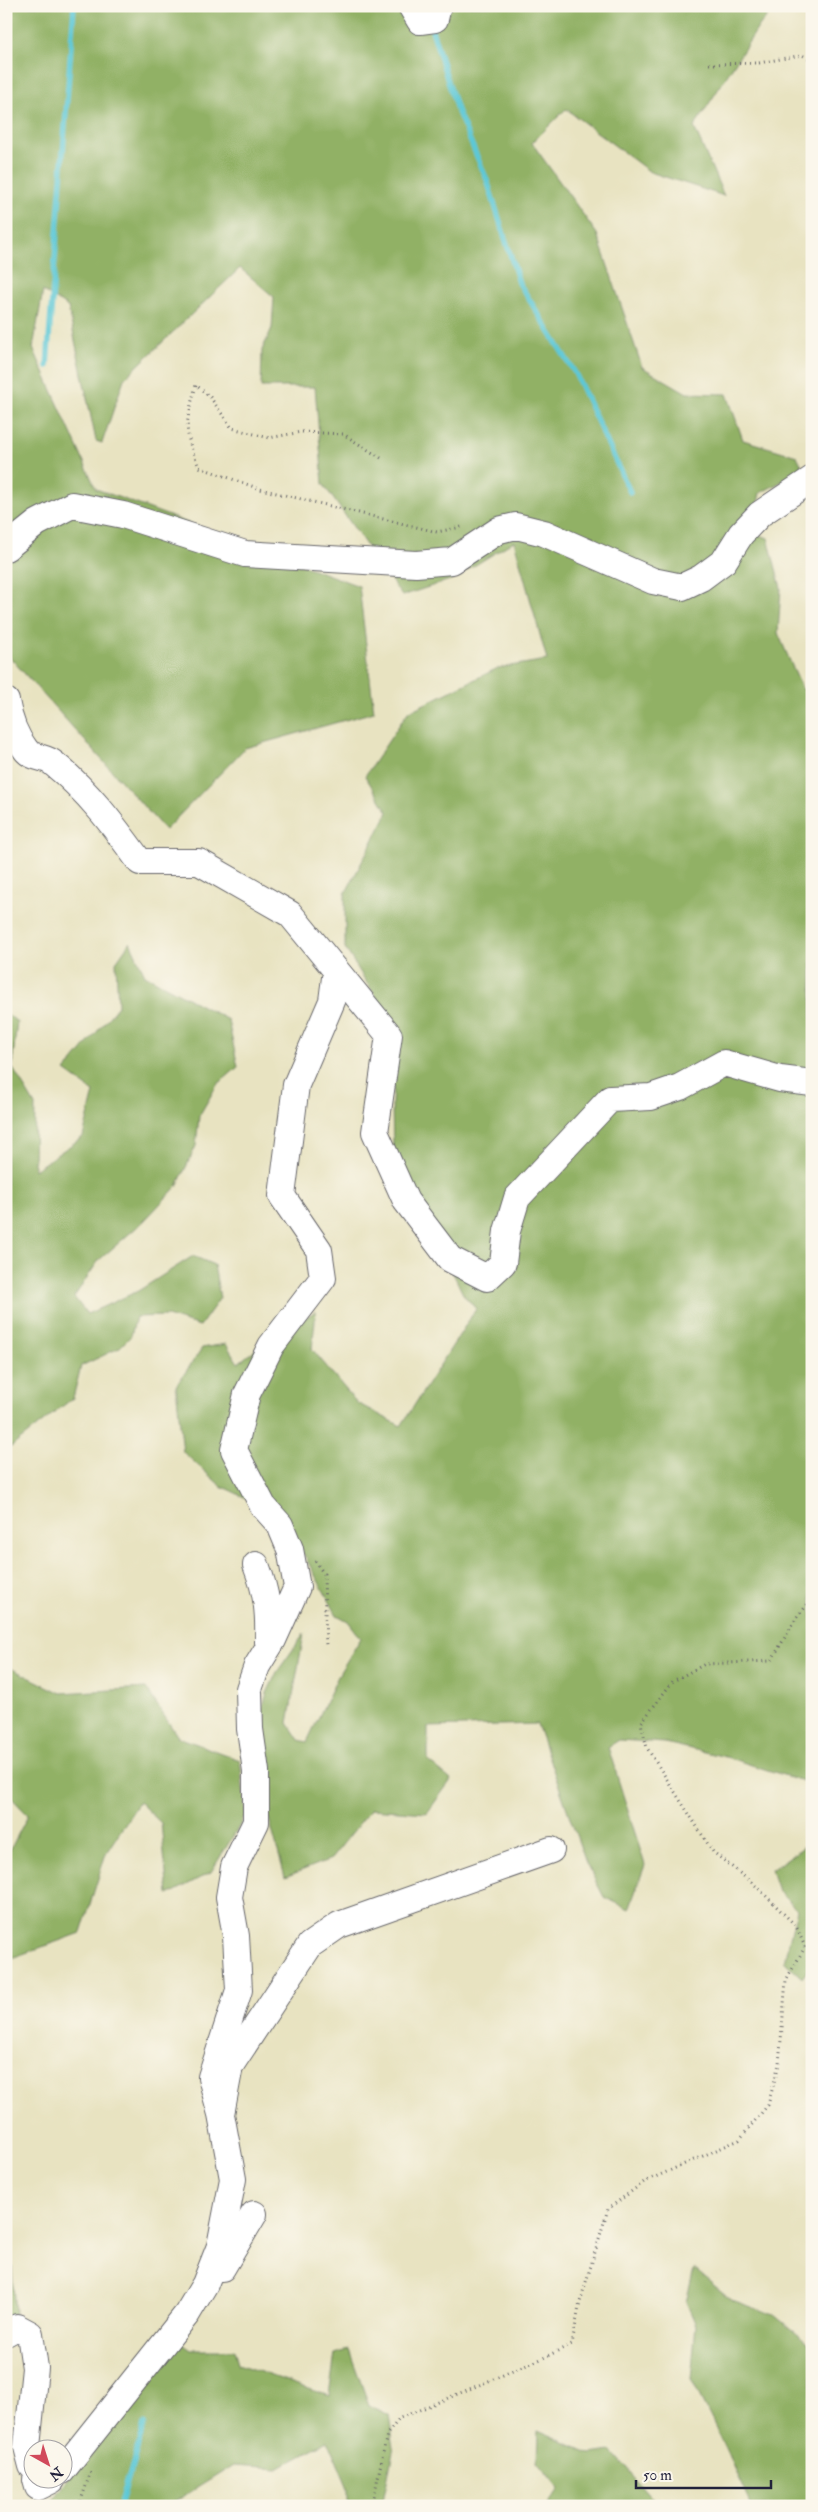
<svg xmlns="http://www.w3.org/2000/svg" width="818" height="2512" viewBox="0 0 818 2512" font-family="'IM FELL Double Pica',serif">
<rect width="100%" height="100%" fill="#fbf7ec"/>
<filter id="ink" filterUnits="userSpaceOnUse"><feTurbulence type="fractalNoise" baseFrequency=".02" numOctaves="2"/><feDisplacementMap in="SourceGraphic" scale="10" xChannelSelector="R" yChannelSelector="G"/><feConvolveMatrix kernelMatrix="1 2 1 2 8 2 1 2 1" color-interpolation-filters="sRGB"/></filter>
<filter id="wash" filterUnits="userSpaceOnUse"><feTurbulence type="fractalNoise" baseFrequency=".0096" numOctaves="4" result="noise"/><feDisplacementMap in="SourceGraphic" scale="20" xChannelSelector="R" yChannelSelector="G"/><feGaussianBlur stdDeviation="1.12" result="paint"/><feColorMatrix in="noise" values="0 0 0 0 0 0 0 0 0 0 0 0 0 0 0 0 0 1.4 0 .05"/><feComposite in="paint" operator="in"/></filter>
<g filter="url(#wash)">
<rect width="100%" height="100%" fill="#e8e3c1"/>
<path fill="#91b165" stroke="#5a6a50" d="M6 6H775L759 26 694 127 724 196 650 172 566 109 532 143 597 234 642 367 687 393 727 394 743 440 797 456 804 470 760 493 752 532 768 538 781 588 778 633 802 689 812 688V1784L726 1757 665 1743 619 1740 608 1747 645 1865 629 1909 604 1897 586 1863 537 1724 428 1727V1761L451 1780 427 1813 371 1809 331 1859 285 1877 268 1815 254 1735 267 1693 277 1672 304 1634 288 1723 299 1740 307 1742 340 1672 361 1638 348 1621 337 1615 282 1515 221 1486 183 1452 176 1386 202 1348 226 1344 238 1363 256 1349 316 1311 312 1349 357 1403 401 1426 476 1309 463 1294 393 1149 392 1102 397 1031 345 948V894L388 812 365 776 408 712 498 668 547 660 514 541 453 579 402 596 323 484 315 387H261L262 350 272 328 274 297 240 268 124 379 102 443 96 441 68 307 43 291 33 348 96 489 359 586 374 712 245 748 165 830 6 653Z
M130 942 145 975 228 1020 238 1067 217 1085 199 1116 196 1146 177 1186 144 1221 99 1260 74 1297 87 1314 138 1291 193 1256 214 1265 220 1298 200 1326 167 1316 136 1317 131 1336 119 1348 81 1366 73 1398 6 1451V1013L17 1022 12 1067 35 1105 34 1170 83 1137 94 1092 65 1071 118 1006 116 962Z
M6 1666 61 1693 146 1688 178 1737 240 1760 246 1815 211 1872 168 1895 161 1823 139 1802 106 1853 81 1933 6 1960V1849L10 1850 28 1815 6 1792Z
M812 1841V1965L802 1978 784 1961 797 1910 778 1891 771 1870Z
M9 2221 15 2313 6 2319V2225Z
M694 2269 732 2300 774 2315 812 2346V2506H752L721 2438 691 2379 696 2325 686 2302Z
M180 2342 191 2350H234L238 2364 329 2396 335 2354 349 2350 369 2405 389 2415 394 2447 382 2506H348V2488L328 2441 278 2468 234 2465 168 2506H51L53 2498 93 2444Z
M538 2431 591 2454 611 2451 656 2503V2506H547L559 2489 537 2461Z"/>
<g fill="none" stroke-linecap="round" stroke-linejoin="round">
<path stroke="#5dc8d6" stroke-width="5.5" d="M431 27 457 110 487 180 519 283 575 373 630 492
M47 366 74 6
M120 2506 144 2425"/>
</g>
</g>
<g filter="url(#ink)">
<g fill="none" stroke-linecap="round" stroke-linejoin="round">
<defs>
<path id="minor" d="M411 6 420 21 435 19 438 6
M6 548 37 523 72 505 123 515 245 554 416 564 452 561 499 530 516 526 544 533 653 581 682 587 701 578 724 561 741 534 760 514 812 479
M6 701C9 719 14 735 26 750 32 758 46 757 53 763 88 791 114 826 140 862H199L290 914 389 1035 375 1132 406 1201 450 1259 487 1278 503 1263 507 1231 517 1198 610 1099 651 1097 680 1087 724 1063 780 1079 812 1083
M256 1565C267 1593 269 1612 268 1642
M221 2114 211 2077 239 1990 236 1936 229 1897 234 1867 256 1822V1771L250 1729 249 1689 257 1666 273 1640 297 1587 290 1549 280 1525 263 1506 234 1450 247 1394 271 1346 323 1278 319 1250 282 1196 296 1085 332 1001 336 970
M222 2268 254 2214
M6 2333 17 2327 30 2334 35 2368 27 2447 32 2466
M62 2471 187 2314 205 2284 220 2246 233 2179 221 2114 230 2066 310 1945 339 1925 551 1850
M36 2480 38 2487 52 2480"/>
</defs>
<use href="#minor" stroke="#67666a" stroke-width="28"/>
<path stroke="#67666a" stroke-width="3" stroke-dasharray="1 4" stroke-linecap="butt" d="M709 64 759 63 802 55 812 60
M381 458 343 434 301 432 269 438 232 428 210 397 196 385C186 424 182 429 199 467L260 489 437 532 462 527
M315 1561 324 1574 326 1648
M79 2506 91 2471
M372 2506 387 2434 400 2418 539 2360 572 2344 580 2302 608 2209 644 2182 739 2140 768 2105 779 2064 786 1980 805 1947 796 1926 756 1886 713 1852 647 1748 641 1723 673 1681 705 1664 771 1661 797 1617 812 1599"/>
<use href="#minor" stroke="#fff" stroke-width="26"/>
</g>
</g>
<rect width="818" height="2512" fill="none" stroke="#fbf7ec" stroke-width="25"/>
<g transform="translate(48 2464) rotate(141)"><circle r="24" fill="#fbf7ec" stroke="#a4a2a5"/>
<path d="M0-4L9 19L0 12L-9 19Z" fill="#d1495b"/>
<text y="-8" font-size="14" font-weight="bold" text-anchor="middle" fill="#22223b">N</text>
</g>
<path d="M636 2480v8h135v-8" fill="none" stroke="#22223b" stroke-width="2.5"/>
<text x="643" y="2480" font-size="15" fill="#22223b" stroke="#fbf7ec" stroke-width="4" paint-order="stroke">50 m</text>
</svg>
